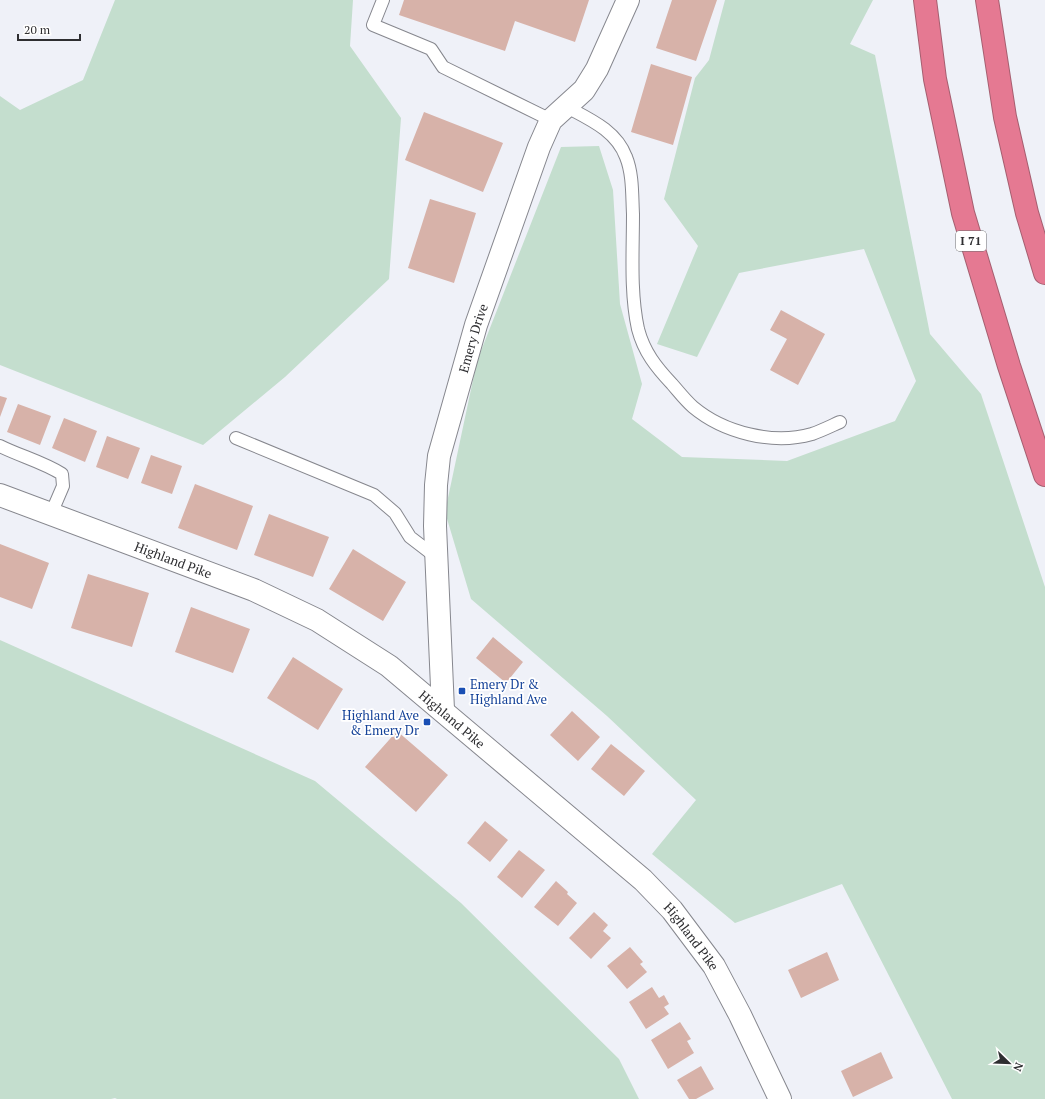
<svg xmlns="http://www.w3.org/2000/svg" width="1045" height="1099" viewBox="0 0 1045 1099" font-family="'PT Serif',serif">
<rect width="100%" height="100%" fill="#eff1f8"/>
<path fill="#c4dece" d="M115 0H353L350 46 401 118 389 279 285 377 203 445 0 365V96L20 110 83 80Z
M725 0H873L850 44 875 55 930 334 981 394 1045 587V1099H952L842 884 735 923 652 854 696 800 607 716 471 599 445 512 477 361 561 147 599 146 613 190 620 304 642 384 632 419 682 457 787 461 895 421 916 381 864 249 739 273 697 357 657 344 698 246 664 199 695 78 709 60Z
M0 640 315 781 461 903 619 1059 639 1099H117L115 1098 111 1099H0Z"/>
<path fill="#d7b2a9" d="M404 0H589L575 42 515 21 505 51 399 15Z
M672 0H717L696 61 656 48Z
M651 64 692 77 673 145 631 132Z
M424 112 503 143 483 192 405 160Z
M430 199 476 213 454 283 408 268Z
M781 310 825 334 798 385 770 370 787 339 770 330Z
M0 396 7 398 0 417Z
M18 404 51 416 40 445 7 432Z
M64 418 97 431 85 462 52 448Z
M107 436 140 448 128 479 96 467Z
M151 455 182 466 172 494 141 483Z
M195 484 253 506 237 550 178 528Z
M269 514 329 537 313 577 254 555Z
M0 544 49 563 32 609 0 597Z
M353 549 406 582 383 621 329 589Z
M88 574 149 593 132 647 71 628Z
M191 607 250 629 233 673 175 652Z
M493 637 523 662 506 683 476 658Z
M293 657 343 689 318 730 267 698Z
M572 711 600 737 578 761 550 735Z
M397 731 448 775 416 812 365 767Z
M611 744 645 771 624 796 591 769Z
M485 821 508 840 490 862 467 843Z
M519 850 545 870 522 898 497 877Z
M556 881 568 892 567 894 577 903 558 926 534 907Z
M594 912 608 925 603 931 611 938 591 959 569 938Z
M630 947 643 962 640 964 647 972 627 989 607 966Z
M827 952 839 980 801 998 788 970Z
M652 987 659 998 664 995 669 1004 664 1007 669 1014 646 1029 629 1002Z
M680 1022 691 1039 687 1041 694 1053 668 1069 651 1040Z
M881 1052 893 1078 853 1097 841 1071Z
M701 1066 714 1089 696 1099H689L677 1080Z"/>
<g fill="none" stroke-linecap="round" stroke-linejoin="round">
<defs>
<path id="lane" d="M383 0 373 25 431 49 443 67 551 120
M565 106C589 119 616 130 626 157 633 174 632 196 633 214 633 251 630 292 638 329 644 352 656 367 672 384 679 392 685 400 693 407 724 433 773 445 812 434 821 431 831 426 840 422
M236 438 374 495 395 513 410 537 436 557
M0 446C20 456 43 462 62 474L63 486 51 514"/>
<g id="street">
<path id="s1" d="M443 710 435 526 436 485 439 456 476 325 539 147 551 120 584 90 597 69 628 0"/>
</g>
<g id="secondary">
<path id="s2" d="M0 495 254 590 317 620 389 666 643 880 672 910 714 966 740 1015 780 1099"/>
</g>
<path id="highway" d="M925 0 935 79 963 213 1009 366 1045 475
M987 0 1005 117 1027 213 1045 273"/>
</defs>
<use href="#lane" stroke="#86878e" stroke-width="14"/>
<use href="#street" stroke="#86878e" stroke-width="24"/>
<use href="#secondary" stroke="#86878e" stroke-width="24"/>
<use href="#highway" stroke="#a55f70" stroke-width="24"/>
<use href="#lane" stroke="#fff" stroke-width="12"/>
<use href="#street" stroke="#fff" stroke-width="22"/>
<use href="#secondary" stroke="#fff" stroke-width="22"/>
<use href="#highway" stroke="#e57992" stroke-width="22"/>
</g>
<g fill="#1a4fb4" stroke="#fff" stroke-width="1.5">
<rect x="458" y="687" width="8" height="8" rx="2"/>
<rect x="423" y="718" width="8" height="8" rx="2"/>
</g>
<g text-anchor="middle" stroke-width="3.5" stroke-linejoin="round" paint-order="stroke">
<rect fill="#fff" stroke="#6d6d6f" stroke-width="1" x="956" y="231" width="30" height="20" rx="3"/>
<g font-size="12" font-weight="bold" fill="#2e2e31">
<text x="971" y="245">I 71</text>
</g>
<g font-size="13" fill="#2e2e31" stroke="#fff">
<text dy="5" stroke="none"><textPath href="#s1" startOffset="377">Emery Drive</textPath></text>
<text dy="5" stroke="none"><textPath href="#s2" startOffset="185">Highland Pike</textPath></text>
<text dy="5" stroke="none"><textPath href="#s2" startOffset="509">Highland Pike</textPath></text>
<text dy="5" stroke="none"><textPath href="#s2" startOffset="833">Highland Pike</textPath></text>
</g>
<g font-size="13" fill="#164399" stroke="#fff" text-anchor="start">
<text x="470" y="689">Emery Dr &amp;<tspan x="470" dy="15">Highland Ave</tspan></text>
<text x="419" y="720" text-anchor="end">Highland Ave<tspan x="419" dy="15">&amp; Emery Dr</tspan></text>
</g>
</g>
<g transform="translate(1009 1063) rotate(113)" stroke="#ffffff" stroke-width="3" paint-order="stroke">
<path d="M0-3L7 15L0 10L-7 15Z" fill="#2e2e31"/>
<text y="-6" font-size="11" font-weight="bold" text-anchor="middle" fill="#2e2e31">N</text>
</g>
<path d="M18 34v6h62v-6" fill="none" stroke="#2e2e31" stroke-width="2"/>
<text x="24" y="34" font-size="12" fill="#2e2e31" stroke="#ffffff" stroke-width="3" paint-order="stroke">20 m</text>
</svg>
